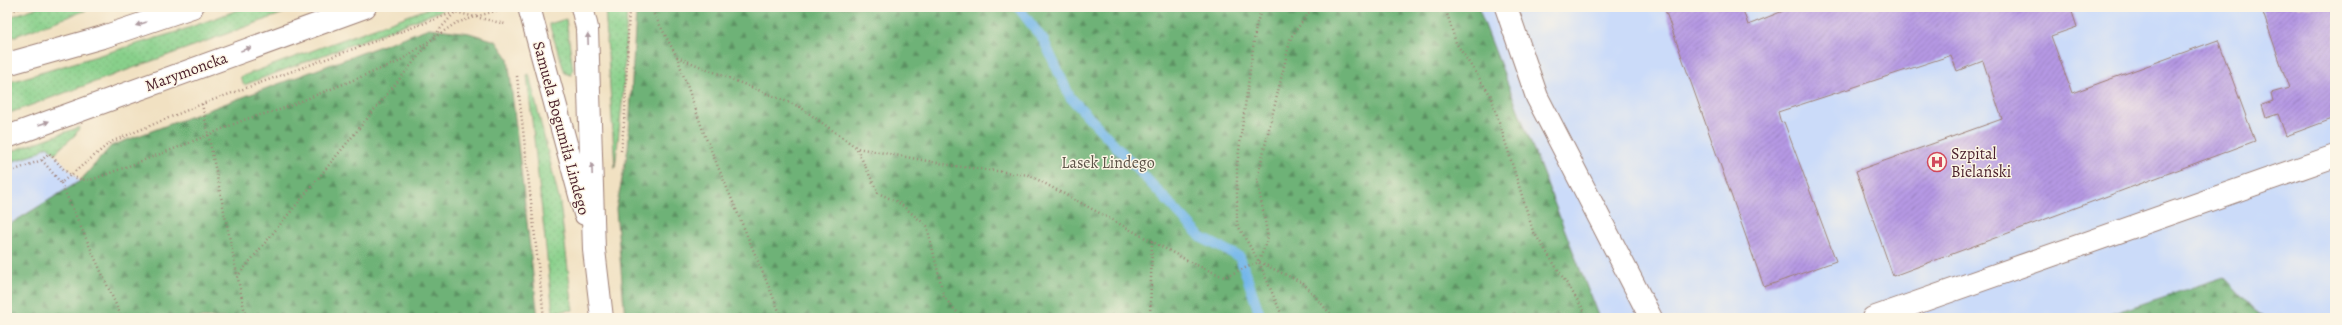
<svg xmlns="http://www.w3.org/2000/svg" width="2342" height="325" viewBox="0 0 2342 325" font-family="Alegreya,serif">
<defs>
<pattern id="grass-dots" width="8" height="8" patternUnits="userSpaceOnUse"><rect width="8" height="8" fill="#88d08b"/><path d="M2 2h.1M6 6h.1" fill="none" stroke="#77b278" stroke-width="1.8" stroke-linecap="round"/></pattern>
<pattern id="forest-firs" width="22" height="20" patternUnits="userSpaceOnUse"><rect width="22" height="20" fill="#6eb277"/><path d="M5 1l3.5 6h-7zM16 11l3.5 6h-7z" fill="#5c9062"/></pattern>
<pattern id="building-hatch" width="6" height="6" patternUnits="userSpaceOnUse"><rect width="6" height="6" fill="#b599e4"/><path d="M-1 1l2-2M0 6l6-6M5 7l2-2" fill="none" stroke="#957cb9"/></pattern>
</defs>
<rect width="100%" height="100%" fill="#fcf5e5"/>
<filter id="ink" filterUnits="userSpaceOnUse"><feTurbulence type="fractalNoise" baseFrequency=".025" numOctaves="2"/><feDisplacementMap in="SourceGraphic" scale="8" xChannelSelector="R" yChannelSelector="G"/><feConvolveMatrix kernelMatrix="1 2 1 2 8 2 1 2 1" color-interpolation-filters="sRGB"/></filter>
<filter id="wash" filterUnits="userSpaceOnUse"><feTurbulence type="fractalNoise" baseFrequency=".012" numOctaves="4" result="noise"/><feDisplacementMap in="SourceGraphic" scale="16" xChannelSelector="R" yChannelSelector="G"/><feGaussianBlur stdDeviation="0.9" result="paint"/><feColorMatrix in="noise" values="0 0 0 0 0 0 0 0 0 0 0 0 0 0 0 0 0 1.4 0 .05"/><feComposite in="paint" operator="in"/></filter>
<g filter="url(#wash)">
<rect width="100%" height="100%" fill="#f1e1c2"/>
<path fill="#cbdbf9" d="M1478 7H2335V318H1599Z
M47 146 80 181 7 226V163L36 154Z"/>
<path fill="url(#grass-dots)" stroke="#69785b" d="M38 7H95L7 39V18Z
M246 7H300L7 114V83L180 31Z
M432 7H442L443 10 244 85 240 77Z
M605 7H627L623 94 615 168Z
M566 19 573 69 571 75 565 73 549 24Z
M529 74 560 203 573 310 553 312 527 75Z
M80 127 75 135 55 153 47 146 36 154 7 163V153Z"/>
<path fill="url(#forest-firs)" stroke="#5c6851" d="M639 7H1478L1599 318H625L616 209 628 149 636 12Z
M429 28 469 33 496 41 508 58 538 318H7V226L80 181 111 146Z
M2224 277 2258 313 2266 318H2099Z"/>
<g fill="none" stroke-linecap="round" stroke-linejoin="round">
<path stroke="#74b7ea" stroke-width="10" d="M1018 7 1044 41 1070 97 1202 238 1240 257 1261 318"/>
</g>
<g id="blocks">
<path fill="url(#building-hatch)" d="M1664 7H1742L1748 25 1793 7H2075L2071 9 2077 27 2051 36 2072 93 2218 40 2255 141 1893 276 1856 171 2002 119 1983 61 1957 71 1951 55 1949 56 1778 112 1781 123 1784 122 1836 261 1764 287Z
M2261 7H2335V118L2286 136 2278 114 2266 118 2262 105 2273 101 2271 93 2289 88Z"/>
</g>
</g>
<g filter="url(#ink)">
<use href="#blocks" fill-opacity="0" stroke="#9e8076" stroke-width="1"/>
<g fill="none" stroke-linecap="round" stroke-linejoin="round">
<defs>
<path id="minor" d="M529 7 585 214
M582 7 587 28 594 250 602 318
M1506 7 1537 97 1651 318
M1873 318 2335 156"/>
<path id="major" d="M7 64 103 37 192 7
M7 137 365 7"/>
</defs>
<use href="#minor" stroke="#9e8076" stroke-width="24"/>
<use href="#major" stroke="#9e8076" stroke-width="24"/>
<path stroke="#9e8076" stroke-width="2.5" stroke-dasharray="1 3" stroke-linecap="butt" d="M650 7 677 57 705 136 782 318
M1262 7 1256 26 1237 165V224L1259 262 1283 318
M1445 7 1456 43 1491 96 1533 231 1589 318
M7 13 23 7
M435 35 455 12 453 7
M677 57 800 107 857 148 955 166 1029 175 1192 263 1224 277 1259 262 1303 283 1334 318
M517 76 544 318
M202 104 246 318
M857 149 878 193 898 202 927 226 944 297 962 318
M621 151 625 113 629 7
M42 160 61 183 111 142 202 104 455 12 505 24
M7 173 42 160 49 153C64 169 71 183 94 179L184 145 246 119 279 110 398 62 456 23 501 9
M61 183 122 318
M1259 261 1268 237 1257 179 1291 37 1313 7
M237 277 430 42
M1150 318 1152 241"/>
<use href="#minor" stroke="#fff" stroke-width="22"/>
<use href="#major" stroke="#fff" stroke-width="22"/>
</g>
<defs><path id="oneway-solid" d="M-6-.8H1V-3.2L6.5 0L1 3.2V.8H-6Z"/></defs>
<g fill="#ae9aa0">
<use href="#oneway-solid" transform="translate(141 24) rotate(161)"/>
<use href="#oneway-solid" transform="translate(588 39) rotate(-92)"/>
<use href="#oneway-solid" transform="translate(246 49) rotate(-19)"/>
<use href="#oneway-solid" transform="translate(44 123) rotate(-20)"/>
<use href="#oneway-solid" transform="translate(592 169) rotate(-92)"/>
</g>
</g>
<defs>
<symbol id="hospital-ring" viewBox="-11 -11 22 22"><circle r="9.5" fill="#fcf5e5" stroke="#d1495b" stroke-width="1.5"/><path d="M-5-5h3v3.5h4V-5h3V5h-3V1.5h-4V5h-3Z" fill="#d1495b"/></symbol>
</defs>
<g fill-rule="evenodd">
<use href="#hospital-ring" x="1926" y="151" width="22" height="22"/>
</g>
<g text-anchor="middle" stroke-width="3" stroke-linejoin="round" paint-order="stroke">
<g font-size="16" fill="#4a1f2b" stroke="#fcf5e5">
<text transform="translate(186 71) rotate(-20)" y="6">Marymoncka</text>
<text transform="translate(562 128) rotate(75)" y="6">Samuela Bogumiła Lindego</text>
</g>
<g font-size="16" fill="#4a1f2b" stroke="#fcf5e5" text-anchor="start">
<text x="1951" y="159">Szpital<tspan x="1951" dy="18">Bielański</tspan></text>
</g>
<g font-size="16" fill="#5d5448" stroke="#fcf5e5">
<text x="1108" y="168">Lasek Lindego</text>
</g>
</g>
<rect width="2342" height="325" fill="none" stroke="#fcf5e5" stroke-width="24"/>
</svg>
